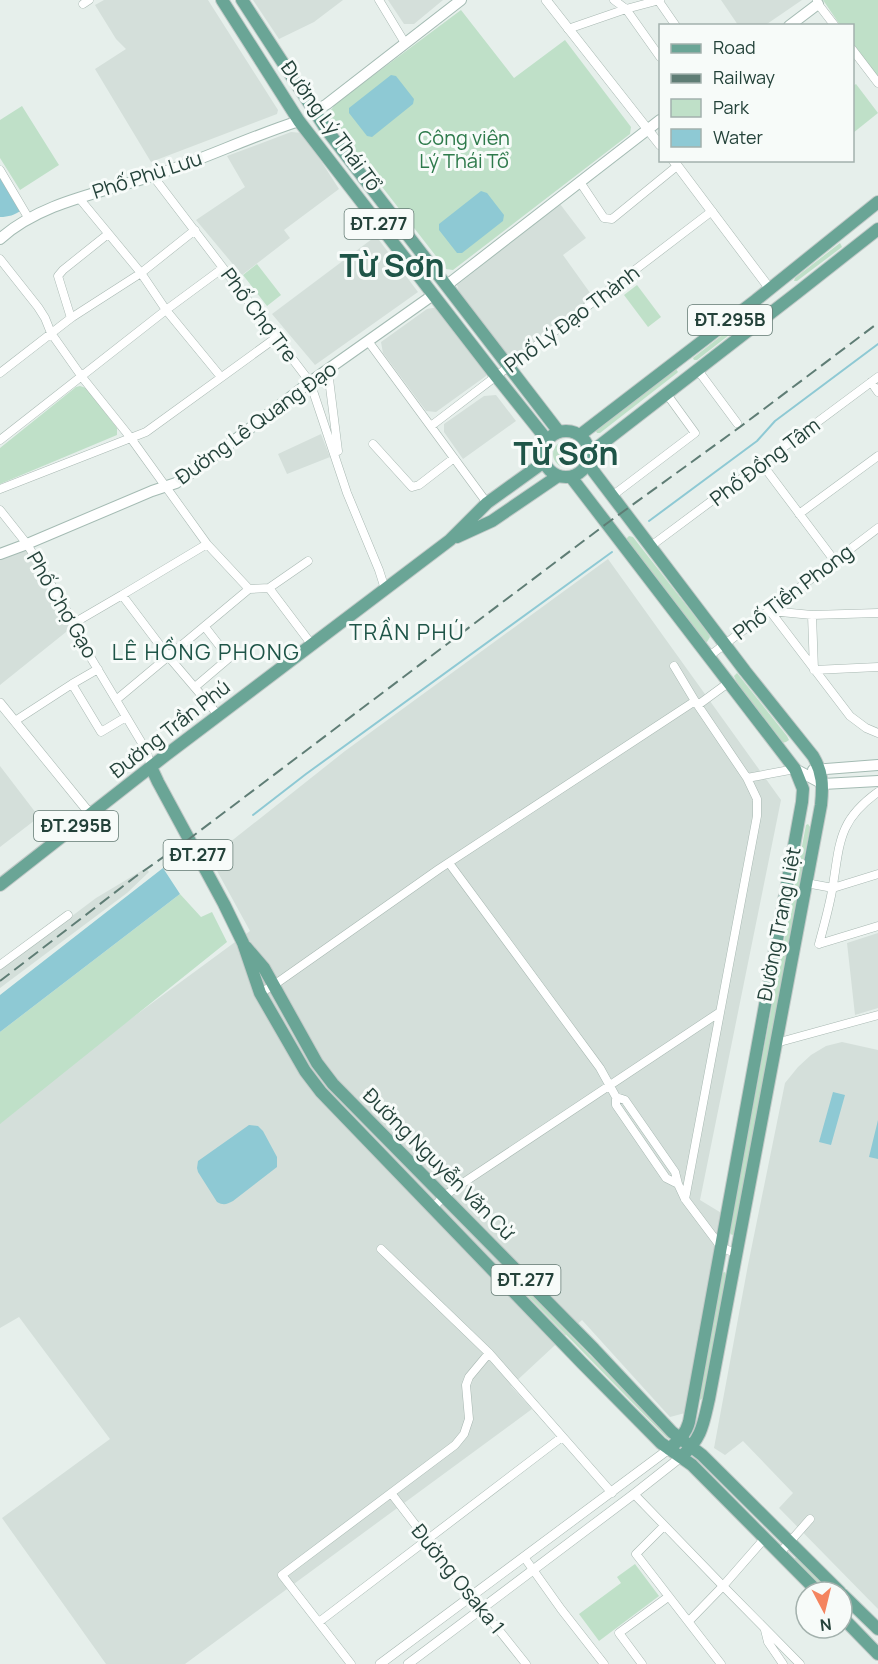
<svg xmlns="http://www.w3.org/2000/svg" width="878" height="1664" viewBox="0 0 878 1664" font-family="Manrope,sans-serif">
<rect width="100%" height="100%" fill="#e6efeb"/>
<path fill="#d4dfda" d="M104 0H208L278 110 277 114 151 162 95 69 126 49 116 39 95 5Z
M253 0H343L314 22 279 39Z
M388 0H443L414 24H404Z
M721 0H802L764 26 738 25Z
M291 132 303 133 339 189 284 230 290 238 242 275 196 220 245 187 227 156Z
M560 204 586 238 563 255 593 297 518 354 503 353 461 298 457 285Z
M376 236 418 292 315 365 272 314Z
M438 307 486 369V376L436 412 426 411 383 353 381 342 427 309Z
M496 395 516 421 463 459 444 432V424L484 396Z
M321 434 330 457 287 474 278 454Z
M25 549 71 628 0 685V558Z
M608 559 781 800 700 1200 723 1214 685 1413 670 1417 582 1320 511 1386 532 1409 185 1664H106L2 1518 110 1439 19 1317 0 1328V1115L250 931 210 858 345 751Z
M0 766 39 817 0 847Z
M146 868 149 872 127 893 0 988V970L96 898Z
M878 933V1008L855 1015 847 943Z
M842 1042 878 1050V1609L779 1508 793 1493 743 1441 725 1455 714 1448 748 1265 785 1083 798 1067 811 1055 826 1046Z"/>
<path fill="#bfe0c8" d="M823 0H878V79L853 44 852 26 840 25Z
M461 10 514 78 565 40 631 127 630 134 453 270 446 269 327 116 335 104Z
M856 84 878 113 853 133V86Z
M22 106 59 165 20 190 0 158V120Z
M840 243 842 247 797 281H794L795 278Z
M257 264 281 295 267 306 243 275Z
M637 285 661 317 648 327 624 295Z
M754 310 757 311 756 314 697 360H694L693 358Z
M676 369 678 372 677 373 600 433H597L596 431Z
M80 386 86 388 117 428V435L0 484V448L76 387Z
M553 454a13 13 0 1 1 26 0a13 13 0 1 1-26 0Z
M629 536 633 537 708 633 710 637 707 642 705 643 627 541V538Z
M737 673 787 736 789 740 786 742 782 743 737 683 734 676Z
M808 824 810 827 735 1234 732 1235 730 1233 735 1203 806 825Z
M180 894 201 917 212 912 227 942 0 1124V1032Z
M501 1264 665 1432 670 1437 669 1439 667 1438 501 1268 499 1266Z
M725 1272 726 1275 703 1398 700 1400 699 1398 722 1273Z
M796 1557 798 1558 831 1592H827L795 1559Z
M635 1564 659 1596 599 1641 579 1614 621 1583 617 1577Z"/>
<path fill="#8ec9d4" d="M391 75 396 76 414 99 413 104 372 137 367 136 349 113V108Z
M0 175 22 210C14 215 9 217 0 217Z
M481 191 487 193 504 215 503 221 462 253H457L439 230V224Z
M163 868 180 894 0 1032V995Z
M833 1092 845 1095 831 1145 819 1142Z
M878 1120V1159L869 1157Z
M249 1125 258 1126 263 1131 277 1157V1167L233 1201C227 1204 224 1206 217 1202L198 1172 197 1168 198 1161Z"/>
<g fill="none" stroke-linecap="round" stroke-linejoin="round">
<path stroke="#8ec9d4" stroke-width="2" d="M649 521 757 441 775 421 878 344
M253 815 306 774 612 552"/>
<defs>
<path id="minor" d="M379 0 405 43
M614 0 626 9 660 57
M658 0 676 26
M817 0 818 4 835 26
M83 4 89 0
M568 29 626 9 660 0
M852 49 878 83
M0 170 29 219
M153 176 310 382 347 493 379 570 385 589
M580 182 604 218 612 219 677 166
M79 198 141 273 166 310 221 377
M0 259 38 307 45 318 51 333 82 377 130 437 207 544 122 595 168 656 219 716
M71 318 58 276 63 270 108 234
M368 341 487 503
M697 369 737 423
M328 371 338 451
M0 373 71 318 141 273 195 230
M871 382 878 392
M431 426 712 211
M0 440 166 310 223 268
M373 444 412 487 419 485 454 458
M762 464 834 560
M0 489 146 432 277 337
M612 496 695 433 666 393
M0 510 27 544 74 623 82 643 146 750 151 767
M799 514 878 456
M207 544 249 589
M651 546 878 377
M269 588 312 645
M249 589 269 588 308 561
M770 611 850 716 866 728 878 733
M770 611 812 615 878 613
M812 615 814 670 878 667
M74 623 122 595
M708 657 878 528
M674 666 695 701 747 778 757 799V816L685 1199
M98 669 72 684 101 732 126 717
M195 687 229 658 205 627
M116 700 249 589
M698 705 728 683
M15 721 72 684
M747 778 795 769
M449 863 600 1068 616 1097V1105L666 1178 678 1184
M806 883 833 888 878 874
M819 944C824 925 830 905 833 885 840 841 839 820 878 792
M819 944 878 926
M0 965 68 915
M260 993 274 985 439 869 695 701
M776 1043 878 1015
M616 1097 625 1100 675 1172 678 1184 685 1199 721 1247 737 1254
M433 1208 444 1196 469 1179 720 1012
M381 1249 489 1353 612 1493
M391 1493 427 1540 526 1664
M634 1494 723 1586 800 1664
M664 1526 636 1554 721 1664
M780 1553 810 1519
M524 1557 561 1609 604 1664
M689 1621 723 1586 765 1538
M319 1622 562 1437
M765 1630 768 1642 783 1664
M351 1664 282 1575 455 1445 464 1434 469 1419 466 1385 469 1377 489 1353
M642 1664 619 1633 668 1597"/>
<path id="tertiary" d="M546 0 660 145
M673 160 770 289
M0 703 91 815
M380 1664 669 1449
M408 1664 634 1494 681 1457"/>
<path id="secondary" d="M789 26 818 4
M314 112 327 104 461 0
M0 239C41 202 101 193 152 176 202 160 249 137 299 121
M447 285 660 120
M0 554 27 544 152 491 176 483 197 469 310 382 433 295
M795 769 823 784 878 781
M813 770 878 765"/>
<path id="primary" d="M222 0 299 121 496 376 547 440
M242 0 326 129 559 432
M543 454a23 23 0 1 1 46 0a23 23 0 1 1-46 0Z
M580 435 756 300 878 202
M590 453 798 292 878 229
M588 464 745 671 813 756C823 773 823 786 821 805L709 1399C703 1425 702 1438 681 1457
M571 477 795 769 803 789 802 802 689 1422C686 1434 678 1441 669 1449
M457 537 492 521 558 476
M151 767 158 782 224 904 243 943 260 993 305 1071 321 1092 582 1363 661 1443 692 1465 818 1592
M0 885 166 755 450 540 487 503 544 462
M246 947 264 968 317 1063 333 1084 594 1349 672 1432 702 1455 840 1592
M842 1594 878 1629
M842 1617 878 1654"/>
</defs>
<use href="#minor" stroke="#a8b8b2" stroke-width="9"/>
<use href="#tertiary" stroke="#a8b8b2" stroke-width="10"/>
<use href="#secondary" stroke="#a4bbb3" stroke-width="12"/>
<use href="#primary" stroke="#c2cac8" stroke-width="14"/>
<use href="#minor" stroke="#fff" stroke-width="8"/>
<use href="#tertiary" stroke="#fff" stroke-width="9"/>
<use href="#secondary" stroke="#fff" stroke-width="10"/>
<use href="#primary" stroke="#6aa596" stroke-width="12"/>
<path stroke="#5f7d75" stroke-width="2" stroke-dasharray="12 6" stroke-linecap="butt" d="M0 981 135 877 189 839 606 524 740 427 878 323"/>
</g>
<g text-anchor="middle" stroke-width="6" stroke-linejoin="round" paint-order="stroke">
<g fill="#f7fbf9" stroke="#637a73" stroke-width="1.5">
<rect x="344.5" y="209" width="69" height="30" rx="4.5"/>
<rect x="688" y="305" width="84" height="30" rx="4.5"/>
<rect x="34" y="811" width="84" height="30" rx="4.5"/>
<rect x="163.5" y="840" width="69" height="30" rx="4.5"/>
<rect x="491.5" y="1265" width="69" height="30" rx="4.5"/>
</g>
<g font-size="18" font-weight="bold" fill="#24423a">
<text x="379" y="230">ĐT.277</text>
<text x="730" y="326">ĐT.295B</text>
<text x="76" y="832">ĐT.295B</text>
<text x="198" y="861">ĐT.277</text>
<text x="526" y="1286">ĐT.277</text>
</g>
<g font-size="20" fill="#24423a" stroke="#f7fbf9">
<text transform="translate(331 126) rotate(54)" y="7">Đường Lý Thái Tổ</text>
<text transform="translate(147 175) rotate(-18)" y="7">Phố Phù Lưu</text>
<text transform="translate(259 315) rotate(53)" y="7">Phố Chợ Tre</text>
<text transform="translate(572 319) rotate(-37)" y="7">Phố Lý Đạo Thành</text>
<text transform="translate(256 423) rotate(-36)" y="7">Đường Lê Quang Đạo</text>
<text transform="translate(765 462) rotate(-37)" y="7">Phố Đồng Tâm</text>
<text transform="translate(793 592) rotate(-37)" y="7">Phố Tiền Phong</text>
<text transform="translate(62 605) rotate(60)" y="7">Phố Chợ Gạo</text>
<text transform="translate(170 729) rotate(-38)" y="7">Đường Trần Phú</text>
<text transform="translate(779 924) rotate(-79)" y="7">Đường Trang Liệt</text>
<text transform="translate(439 1164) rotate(45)" y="7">Đường Nguyễn Văn Cừ</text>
<text transform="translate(458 1579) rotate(51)" y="7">Đường Osaka 1</text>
</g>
<g font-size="20" fill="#2d7a4b" stroke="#f7fbf9">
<text x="464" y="145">Công viên<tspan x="464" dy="23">Lý Thái Tổ</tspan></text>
</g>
<g font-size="22" letter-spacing="1.5" fill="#1f5548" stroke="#f7fbf9">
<text x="407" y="640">TRẦN PHÚ</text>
<text x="206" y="660">LÊ HỒNG PHONG</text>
</g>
<g font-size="32" font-weight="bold" fill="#1f5548" stroke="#f7fbf9">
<text x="392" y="277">Từ Sơn</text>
<text x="566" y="465">Từ Sơn</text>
</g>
</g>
<rect x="659" y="24" width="195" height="138" fill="#f7fbf9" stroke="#a3b1ad" stroke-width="1.5"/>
<rect x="671" y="44" width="30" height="9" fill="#6aa596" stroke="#a3b1ad" stroke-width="1.5"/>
<text x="713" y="54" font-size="18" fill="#24423a">Road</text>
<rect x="671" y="74" width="30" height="9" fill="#5f7d75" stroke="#a3b1ad" stroke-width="1.5"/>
<text x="713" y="84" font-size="18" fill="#24423a">Railway</text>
<rect x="671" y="99" width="30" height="18" fill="#bfe0c8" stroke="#a3b1ad" stroke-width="1.5"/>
<text x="713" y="114" font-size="18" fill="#24423a">Park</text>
<rect x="671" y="129" width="30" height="18" fill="#8ec9d4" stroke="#a3b1ad" stroke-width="1.5"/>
<text x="713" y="144" font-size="18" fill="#24423a">Water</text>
<g transform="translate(824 1610) rotate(173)"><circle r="28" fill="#f7fbf9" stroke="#a3b1ad" stroke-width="1.5"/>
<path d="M0-4.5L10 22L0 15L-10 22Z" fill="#f4845f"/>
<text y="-9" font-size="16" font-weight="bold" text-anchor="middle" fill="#24423a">N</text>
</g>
</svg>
